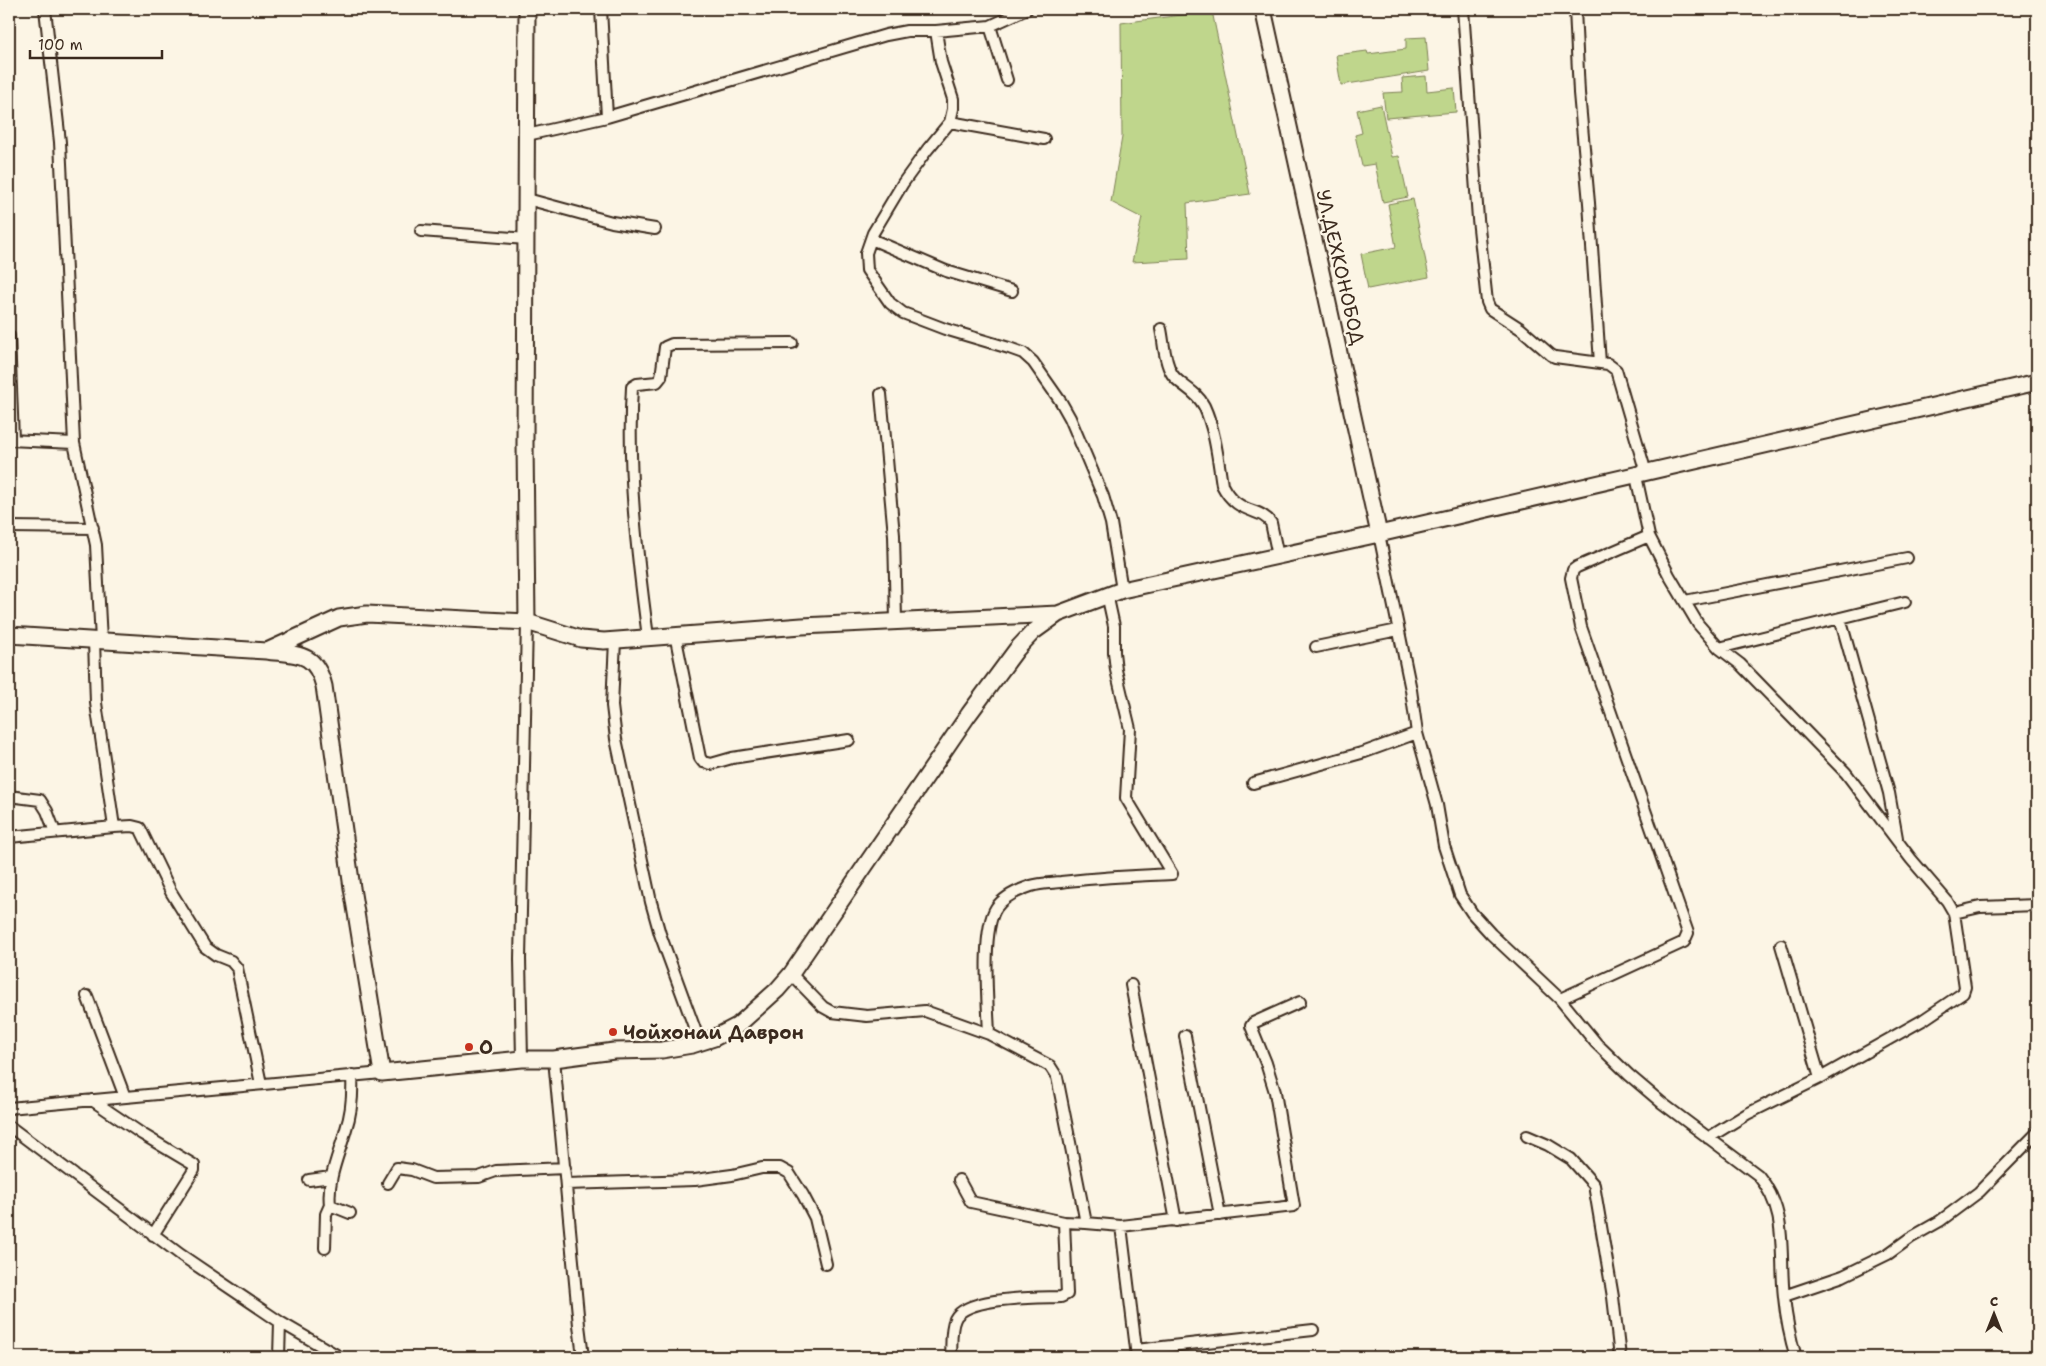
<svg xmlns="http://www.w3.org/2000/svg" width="2046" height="1366" viewBox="0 0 2046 1366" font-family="'Shantell Sans',sans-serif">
<rect width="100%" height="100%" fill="#fcf5e5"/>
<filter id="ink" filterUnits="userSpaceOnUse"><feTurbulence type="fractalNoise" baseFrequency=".02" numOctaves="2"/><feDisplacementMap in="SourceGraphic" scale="10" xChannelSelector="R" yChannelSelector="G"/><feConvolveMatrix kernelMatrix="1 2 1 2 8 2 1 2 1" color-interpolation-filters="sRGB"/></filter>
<g filter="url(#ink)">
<path fill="#bfd68c" stroke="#7d8055" d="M1212 11 1250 194 1187 203 1189 259 1132 262 1142 218 1111 202 1122 137 1121 23Z
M1426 37 1429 71 1341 85 1336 55 1367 51 1368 54 1406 49V38Z
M1426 76 1427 91 1454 88 1456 112 1386 118 1383 93 1403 92 1402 78Z
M1381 105 1392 157 1399 156 1408 197 1383 202 1375 164 1362 166 1355 135 1362 133 1357 110Z
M1413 199 1429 277 1368 289 1361 254 1396 247 1388 204Z"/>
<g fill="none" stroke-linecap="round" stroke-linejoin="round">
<defs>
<path id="street" d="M45 9 60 142 74 443 96 545 101 641
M601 9 607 117
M1463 9 1478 219 1487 302 1490 309 1521 329 1551 355 1555 357 1608 364 1616 370 1646 473
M1575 9 1579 93 1589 203 1600 363
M990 26 1007 80
M936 31 941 62 953 99V109L950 122 927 150 903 183 873 233 866 253 867 270 890 303 903 313 945 329 1009 348 1023 353 1033 362 1061 402 1070 418 1103 496 1111 523 1122 590
M950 122 1044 139
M527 135 607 117 886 35 907 31H936L990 26 1027 9
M527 199 612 222 655 229
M421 231 527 239
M871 239 946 271 1012 291
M1161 329C1164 343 1164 361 1172 374 1180 386 1196 390 1204 406 1215 430 1218 459 1222 485 1238 516 1259 506 1271 523L1278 556
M9 336 13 440
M881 394 894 535 896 620
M9 440 74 443
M9 527 93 528
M1379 534 1411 690 1417 733 1437 805 1444 846 1460 895 1472 913 1491 934 1560 999 1596 1043 1629 1075 1662 1103 1758 1175C1789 1212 1779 1252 1784 1297 1786 1317 1790 1338 1796 1357
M1649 536 1669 575 1698 624 1719 648 1740 664 1846 773 1911 859 1947 901 1954 913 1980 907 2037 905
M1685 601 1907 558
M1840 618 1889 793 1897 838
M675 634 700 758 703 762 711 764 732 758 849 740
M648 637C637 555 627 470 632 387L637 384 657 382 661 377 665 347 672 344 792 343
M94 640 96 703 114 827
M615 640 612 706 616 739 651 902 660 934 700 1043
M1316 647 1398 630
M1719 648 1905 602
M1253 783 1365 752 1417 733
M9 796 40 800 47 811 55 832
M9 837 114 827 132 826 140 828 171 892 205 947 216 955 231 961 237 968 261 1084
M1781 945 1820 1078
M791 974 823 1007 832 1012 867 1016 925 1011 989 1034 1050 1066 1057 1077 1086 1223 1064 1222 1067 1294 1061 1297C1039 1298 966 1296 955 1319 950 1329 952 1346 951 1357
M1131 985 1176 1221
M87 996 125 1097
M1560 999 1684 942 1688 933 1581 627 1571 578 1573 570 1577 567 1649 536 1636 476
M989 1034C988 1005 981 931 996 908 1003 897 1019 890 1031 886 1040 883 1052 883 1061 882 1098 877 1135 876 1172 874L1126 798 1130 729 1116 670 1114 652V626L1107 594
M1185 1036 1220 1215
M522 1059 520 959 527 622
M554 1059 579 1325 583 1357
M92 1100 142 1134 194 1165V1170L153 1235
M9 1108 382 1073
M9 1126 181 1255 280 1322 340 1357
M1527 1136 1548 1145 1571 1159 1594 1185 1613 1297 1620 1357
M1708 1138 1747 1114 1820 1078 1923 1020 1963 993 1965 987 1954 913
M309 1180 331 1177
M959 1180 971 1202 1064 1222
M388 1183 397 1168 412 1170 433 1178 479 1177 496 1171 565 1168
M566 1184 695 1180 732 1175 762 1168H780L789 1173 803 1195 815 1218 826 1264
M350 1213 330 1205C327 1178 339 1155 346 1129 352 1111 353 1094 352 1075
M1086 1223 1121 1226 1294 1206 1275 1092 1266 1063 1251 1026 1253 1023 1300 1002
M1121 1226 1137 1357
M325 1248 326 1214 330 1205
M1784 1296 1843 1276 1888 1254 1910 1238 1940 1221 1979 1192 2037 1133
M1136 1350 1313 1330
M279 1357 280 1322"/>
<path id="secondary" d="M1263 9 1379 534
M527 622 581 639 604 641 802 626 1058 614
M9 635 266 651C297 655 315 651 324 686L352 888 382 1073 522 1059H554L614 1051 662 1050 692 1045 714 1038 737 1026 777 990 791 974 969 714 1017 649 1033 632 1058 614 1122 590 1379 534 2037 382
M267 651 339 618 367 614 527 622 525 444 527 9"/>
</defs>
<use href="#street" stroke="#3b2a1e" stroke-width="14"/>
<use href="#secondary" stroke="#3b2a1e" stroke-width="19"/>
<use href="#street" stroke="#fcf5e5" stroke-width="10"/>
<use href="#secondary" stroke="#fcf5e5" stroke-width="15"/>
</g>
</g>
<g fill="#c8321e" stroke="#fcf5e5" stroke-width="2">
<circle cx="613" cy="1032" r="5"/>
<circle cx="469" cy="1047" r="5"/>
</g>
<g text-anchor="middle" stroke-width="4.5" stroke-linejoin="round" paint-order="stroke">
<g font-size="19" fill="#3b2a1e" stroke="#fcf5e5">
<text transform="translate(1341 267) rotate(77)" y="7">УЛ.ДЕХКОНОБОД</text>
</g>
<g font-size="19" font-weight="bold" fill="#3b2a1e" stroke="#fcf5e5" text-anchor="start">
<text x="623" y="1039">Чойхонаи Даврон</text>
<text x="479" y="1054">O</text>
</g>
</g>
<rect width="2046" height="1366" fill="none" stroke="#fcf5e5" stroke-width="30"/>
<rect x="15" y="15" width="2016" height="1336" fill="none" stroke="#3b2a1e" stroke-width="2" filter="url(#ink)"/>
<g transform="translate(1994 1314)" stroke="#fcf5e5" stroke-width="4" paint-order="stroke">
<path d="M0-4L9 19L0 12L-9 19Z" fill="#3b2a1e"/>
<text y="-8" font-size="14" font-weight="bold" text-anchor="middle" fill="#3b2a1e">С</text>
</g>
<path d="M30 50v8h132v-8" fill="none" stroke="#3b2a1e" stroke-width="2.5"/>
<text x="38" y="50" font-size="15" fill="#3b2a1e" stroke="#fcf5e5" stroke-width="4" paint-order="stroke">100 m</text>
</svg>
